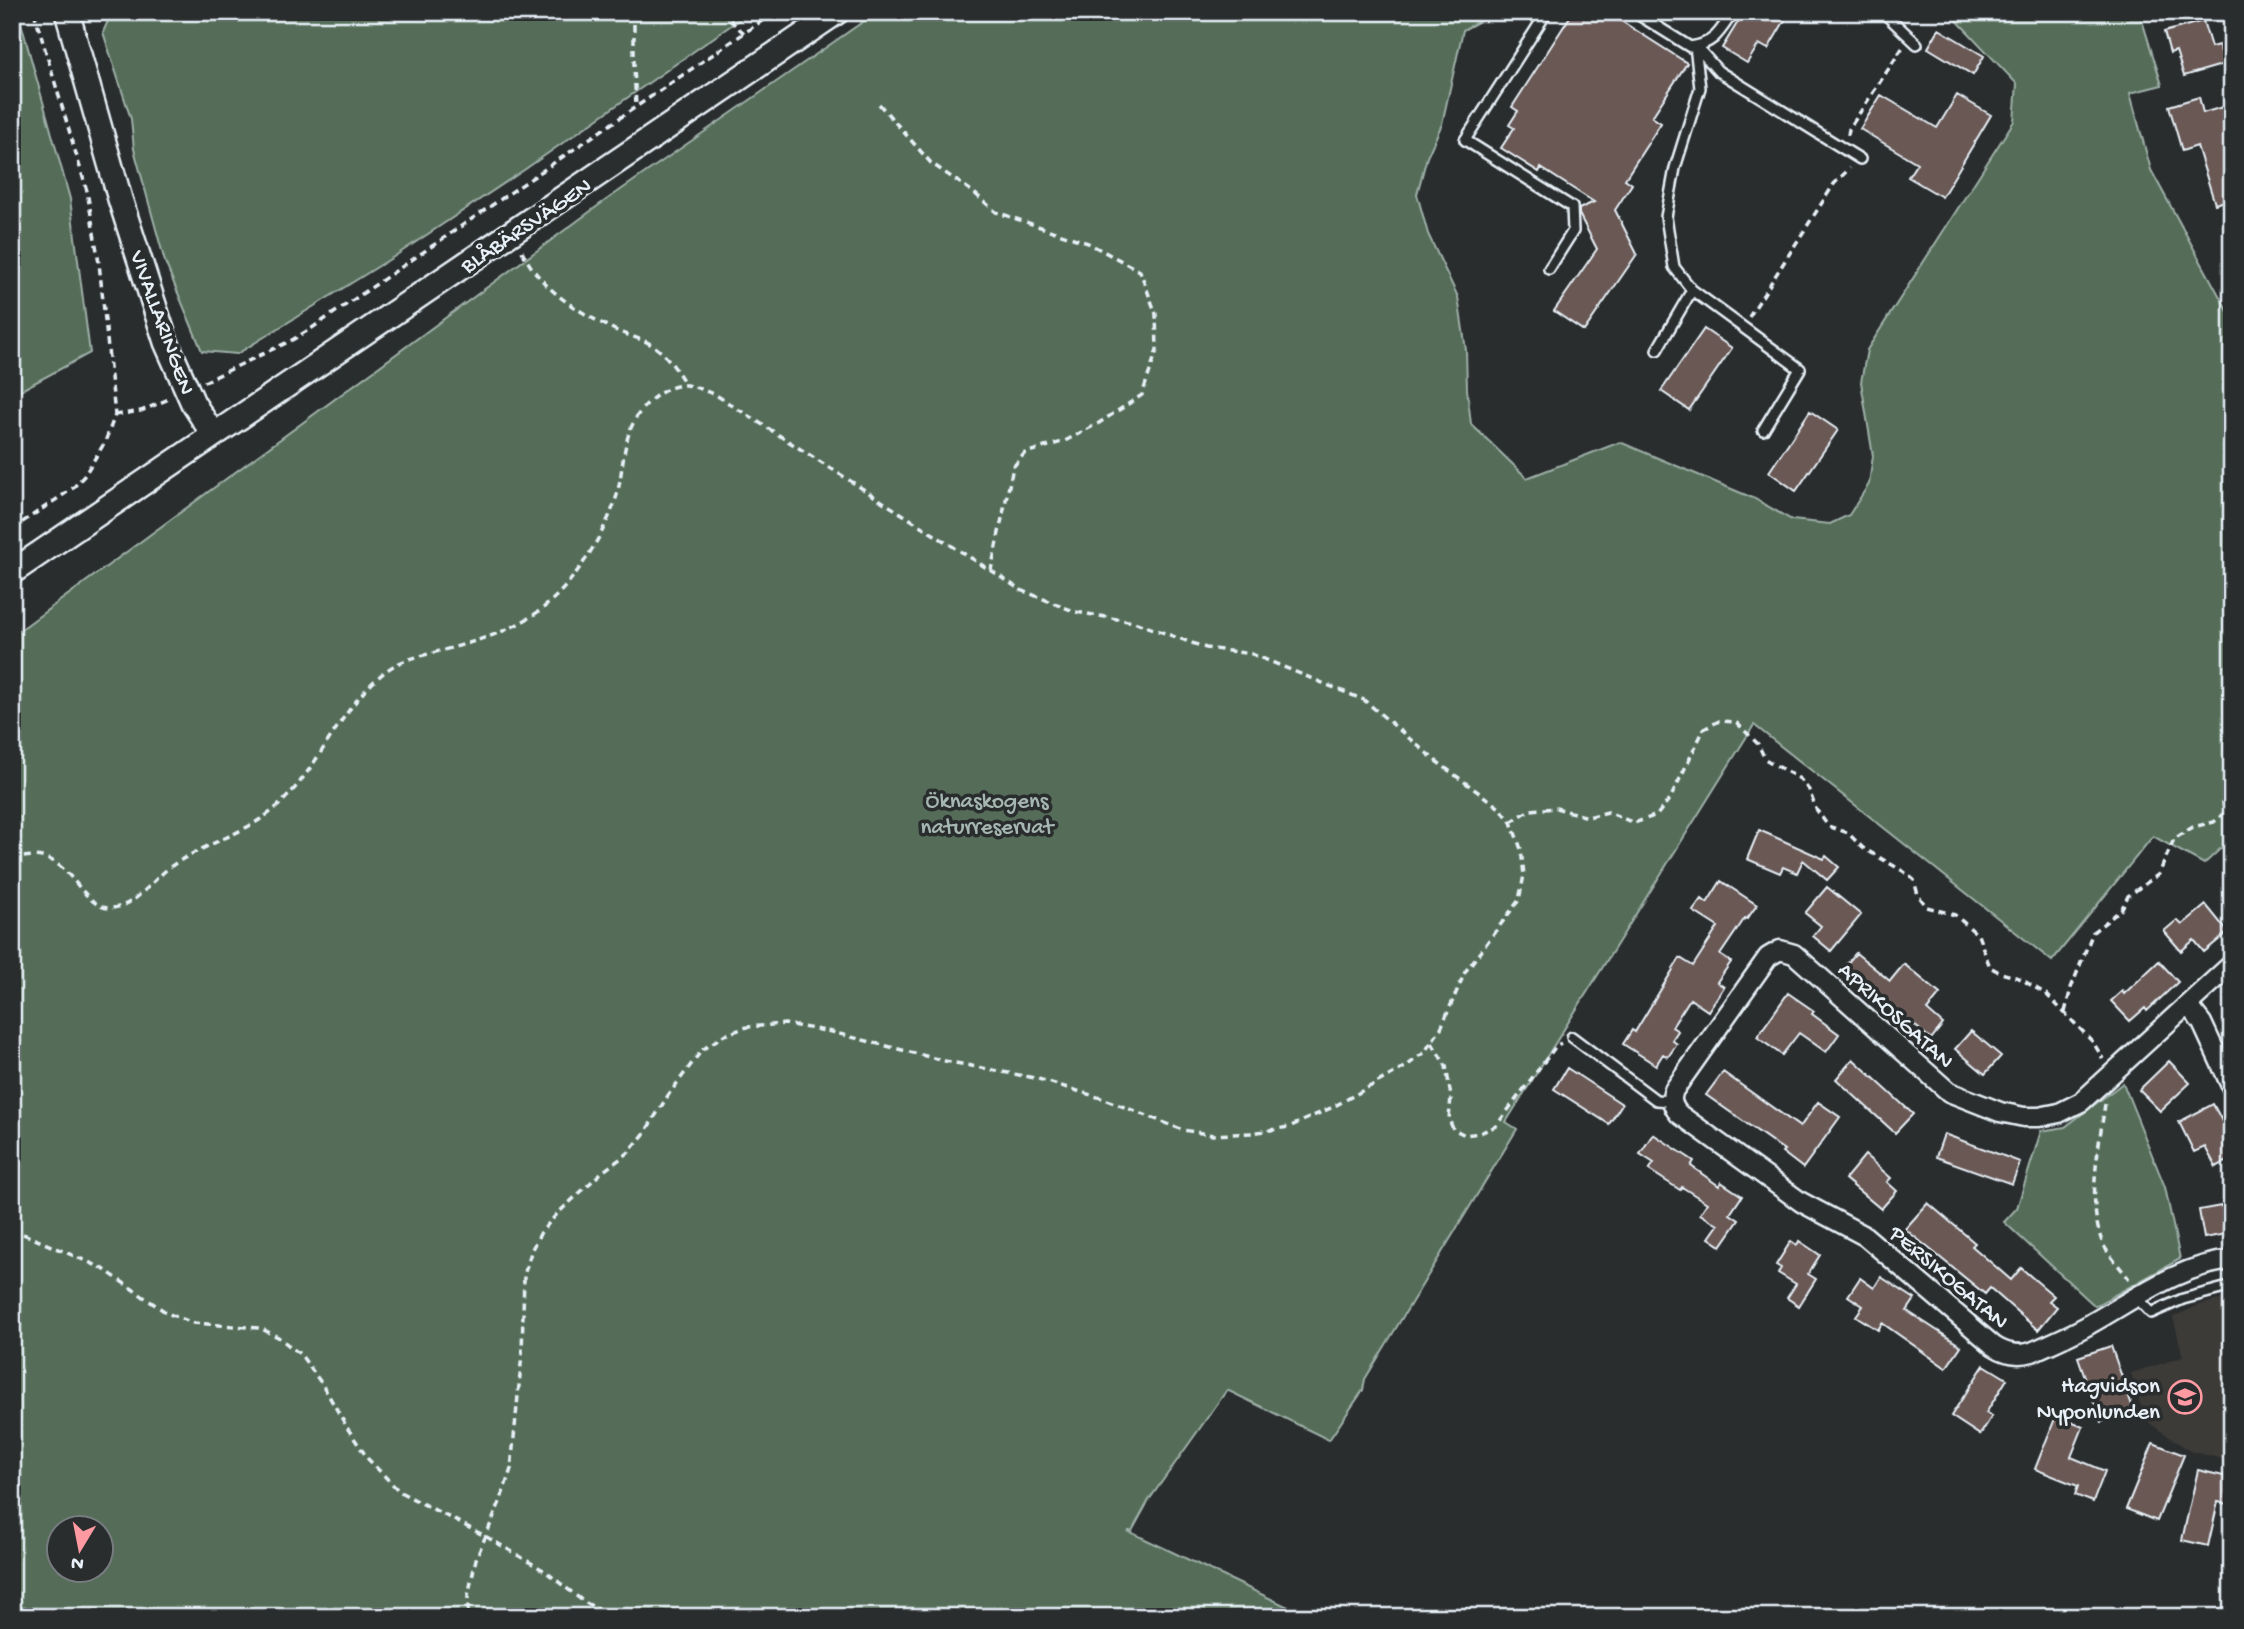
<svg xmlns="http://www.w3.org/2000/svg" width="2244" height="1629" viewBox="0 0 2244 1629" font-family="'Gochi Hand',sans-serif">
<rect width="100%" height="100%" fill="#2a2d2e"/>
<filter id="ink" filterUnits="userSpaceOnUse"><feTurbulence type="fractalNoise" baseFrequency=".0143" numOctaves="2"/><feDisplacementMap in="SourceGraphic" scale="14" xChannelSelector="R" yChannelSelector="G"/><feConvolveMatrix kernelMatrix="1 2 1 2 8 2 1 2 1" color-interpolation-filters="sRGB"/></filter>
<g filter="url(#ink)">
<path fill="#3d3a39" d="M2232 1297V1461L2190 1451 2145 1420 2131 1373 2183 1357 2173 1317 2199 1305Z"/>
<path fill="#556d59" stroke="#9eafa8" stroke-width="2" fill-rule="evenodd" d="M12 12H18L70 199 90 353 12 395Z
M112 12H750L524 170 395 256 237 354 202 351 165 262 134 149 131 119 103 32Z
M877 12H1496L1463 30 1442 124 1427 157 1417 194 1428 234 1458 297 1466 350 1467 389 1471 424 1527 478 1620 442 1753 498 1792 520 1830 524 1849 515 1869 484 1873 456 1861 382 1867 350 2014 121 2017 84 1949 12H2153L2141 17 2162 85 2130 93 2151 170 2232 319V838L2204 864 2153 836 2052 961 1754 725 1506 1122 1517 1129 1365 1379 1363 1390 1329 1440 1227 1390 1149 1500 1132 1531H1128L1309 1617H12V636L599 205ZM60 1528H102V1570H60Z
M2123 1083 2165 1187 2180 1259 2095 1306 2004 1222 2017 1208 2041 1131 2065 1127Z"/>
<path fill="#6a5854" stroke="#e8f1f8" stroke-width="2" d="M1573 12H1607L1687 63 1652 117 1661 123 1625 179 1632 184 1615 210 1637 254 1584 331 1554 311 1597 249 1579 214V209L1594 202 1541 168 1539 172 1501 148 1514 128 1509 125 1518 111 1512 107Z
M1744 12H1773L1785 20 1768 49 1759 44 1747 63 1722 48Z
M2203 21 2211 47 2219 45 2225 64 2184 76 2176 51 2170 53 2164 32Z
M1939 29 1984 56 1973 75 1928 48Z
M1881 95 1937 128 1957 95 1991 115 1942 197 1908 177 1917 163 1860 129Z
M2199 97 2203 113 2232 104V199L2215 204 2197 146 2182 151 2169 106Z
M1704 329 1732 348 1689 410 1661 391Z
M1810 411 1838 430 1796 491 1769 472Z
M1759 830 1824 859 1826 856 1839 867 1827 880 1803 860 1797 873 1783 867 1780 873 1747 859Z
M1721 881 1757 905 1747 919 1745 918 1720 955 1731 962 1717 982 1724 987 1708 1011 1690 999 1672 1027 1678 1031 1672 1040 1677 1044 1668 1057 1663 1054 1656 1065 1623 1044 1632 1030 1635 1032 1680 958 1693 966 1718 927 1693 911 1702 899 1707 903Z
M1827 887 1861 915 1831 951 1813 936 1821 926 1805 913Z
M2206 905 2228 932 2204 952 2194 940 2181 951 2164 931 2177 920 2182 925Z
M1856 953 1890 981 1904 964 1940 994 1927 1010 1943 1024 1931 1039 1844 967Z
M2159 961 2178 982 2147 1011 2145 1008 2130 1021 2111 1001 2122 991 2124 994Z
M1788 993 1814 1011 1812 1014 1839 1034 1826 1052 1799 1033 1782 1055 1757 1037Z
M1971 1031 2001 1056 1985 1074 1955 1049Z
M1853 1059 1913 1114 1895 1133 1836 1079Z
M2169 1061 2190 1083 2160 1111 2139 1090Z
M1567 1068 1622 1104 1609 1124 1554 1089Z
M1723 1072 1800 1127 1818 1102 1840 1117 1803 1168 1782 1152 1784 1150 1706 1095Z
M2213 1104 2232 1140 2227 1143 2232 1153V1159L2216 1167 2205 1147 2194 1152 2179 1122Z
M1653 1134 1694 1161 1691 1166 1719 1186 1721 1182 1742 1196 1730 1214 1739 1220 1721 1246 1709 1238 1718 1225 1700 1214 1707 1203 1682 1187 1680 1190 1649 1170 1654 1163 1640 1154Z
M1944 1134 2020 1162 2012 1184 1936 1157Z
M1865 1155 1891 1178 1887 1182 1897 1191 1881 1209 1845 1179Z
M1928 1203 1975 1243 1972 1246 2011 1280 2021 1268 2054 1296 2049 1301 2057 1307 2038 1330 1990 1288 1985 1294 1905 1229Z
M2232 1204V1233L2204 1238 2199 1210Z
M1791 1241 1797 1245 1799 1241 1820 1255 1808 1274 1816 1279 1799 1306 1787 1298 1796 1284 1778 1273 1781 1268 1776 1265Z
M1881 1277 1915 1299 1907 1311 1961 1346 1946 1368 1882 1323 1878 1330 1856 1316 1863 1306 1848 1296 1860 1278 1874 1288Z
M2111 1346 2134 1411 2101 1422 2078 1357Z
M1984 1365 2007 1379 1986 1413 1992 1416 1980 1435 1951 1416Z
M2056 1416 2083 1427 2071 1457 2105 1471 2093 1502 2075 1495 2078 1486 2035 1469Z
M2153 1443 2184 1455 2157 1521 2126 1509Z
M2198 1470 2232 1478V1505L2218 1502 2208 1546 2182 1540Z"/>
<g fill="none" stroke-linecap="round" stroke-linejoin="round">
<defs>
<path id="service" d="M1547 12 1465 140 1572 207 1573 231 1549 269
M1634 12 1690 47C1715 44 1720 31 1733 12
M1883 12 1917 44
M1695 46 1700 88 1675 168 1666 217 1674 267 1692 290 1800 369 1763 430
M1697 47 1718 71 1860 159
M1657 350 1692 290
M1572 1037 1656 1100 1671 1101
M2136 1297 2151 1313 2183 1299 2232 1286"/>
<path id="minor" d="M2232 964 2081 1102 2059 1113 2039 1117H2024L2000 1112 1949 1092 1794 954 1780 950 1768 957 1674 1090C1670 1099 1672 1106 1679 1114L1801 1202 1865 1236 1994 1346C2006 1354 2018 1356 2032 1352 2051 1343 2072 1335 2090 1324 2135 1299 2179 1265 2232 1260
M2188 1005 2202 1023 2232 1088"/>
<path id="tertiary" d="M67 12 120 199 166 342 193 403 213 434
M12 572 837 12"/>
</defs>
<use href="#service" stroke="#e8f1f8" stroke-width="14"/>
<use href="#minor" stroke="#e8f1f8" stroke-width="23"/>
<use href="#tertiary" stroke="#e8f1f8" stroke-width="28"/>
<path stroke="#e8f1f8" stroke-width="3.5" stroke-dasharray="7 5" stroke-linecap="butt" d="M634 12V67L636 106
M721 12 744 33
M879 104 931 163 973 192 996 212 1088 243 1140 271 1156 314 1157 350 1142 395 1099 423 1065 441 1025 453 1013 467 991 570
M1848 135 1849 129 1903 47
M522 251C541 290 577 311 615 330 628 336 644 339 655 347 669 357 677 371 686 385
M1749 317 1834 184 1850 168
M204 382 292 340 312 328 775 12
M115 415 141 411 169 399
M12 529 72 489 84 476 105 442 115 415 99 263 87 191 34 12
M1511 822 1530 810 1556 808 1588 817 1608 812 1634 823 1657 815 1671 797 1704 729 1719 721 1736 722 1758 744 1765 759 1800 779 1809 790 1816 809 1828 826 1848 833 1863 848 1903 871 1914 880 1918 895 1927 907 1955 915 1978 935 1990 967 2001 973 2019 978 2046 994 2093 1042 2103 1059
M12 859C24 857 36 854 48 859 72 867 88 912 113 908 138 905 153 878 173 865 207 842 252 832 282 802 322 763 340 707 386 671 401 659 422 656 440 651 478 641 521 629 550 602 577 578 607 530 617 495 626 457 621 422 656 396 664 390 675 385 685 385 695 386 707 392 716 395L1021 590 1076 612 1134 622 1206 648 1252 654 1364 700 1436 761 1501 809 1511 822 1521 849 1524 875 1519 900 1465 972 1441 1028 1424 1053 1405 1067 1333 1107 1289 1127 1252 1133 1213 1135 1183 1130 1104 1099 1035 1078 945 1061 832 1032 785 1024 747 1027 724 1035 702 1050 669 1094 644 1134 628 1153 601 1173 557 1214 541 1232 532 1249 524 1275 522 1354 511 1469 500 1502 476 1559 468 1596V1617
M2065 1012 2071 988 2093 932 2121 910 2128 896 2159 874 2174 839 2193 827 2214 822 2224 813 2223 796 2228 786 2232 784
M1432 1043 1446 1066 1451 1097 1449 1119 1453 1129 1465 1135 1480 1133 1496 1126 1556 1046 1561 1043
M2105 1104C2099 1147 2086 1202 2103 1244 2109 1256 2121 1268 2129 1279
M12 1229 102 1268 167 1313 193 1323 260 1328 278 1337 301 1355 322 1384 348 1429 368 1459 400 1492 485 1536 545 1571 584 1602 614 1617"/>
<use href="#service" stroke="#2a2d2e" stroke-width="9"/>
<use href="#minor" stroke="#2a2d2e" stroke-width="18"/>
<use href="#tertiary" stroke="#2a2d2e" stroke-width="23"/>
</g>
</g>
<defs>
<symbol id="school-ring" viewBox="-11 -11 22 22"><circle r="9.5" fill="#2a2d2e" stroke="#ff9aa2" stroke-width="1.5"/><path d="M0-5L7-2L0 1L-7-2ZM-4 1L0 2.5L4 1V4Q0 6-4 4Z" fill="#ff9aa2"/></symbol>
</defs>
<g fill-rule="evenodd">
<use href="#school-ring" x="2166" y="1378" width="38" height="38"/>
</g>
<g text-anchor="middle" stroke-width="7" stroke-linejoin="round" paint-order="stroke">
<g font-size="23" fill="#e8f1f8" stroke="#2a2d2e">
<text transform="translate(525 224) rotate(-34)" y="8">BLÅBÄRSVÄGEN</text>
<text transform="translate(164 322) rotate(70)" y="8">VIVALLARINGEN</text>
<text transform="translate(1897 1014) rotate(42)" y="8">APRIKOSGATAN</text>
<text transform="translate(1950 1276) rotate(40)" y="8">PERSIKOGATAN</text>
</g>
<g font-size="23" fill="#a6b6b0" stroke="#2a2d2e">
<text x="987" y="807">Öknaskogens<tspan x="987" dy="26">naturreservat</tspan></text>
</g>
<g font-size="23" fill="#e8f1f8" stroke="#2a2d2e" text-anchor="end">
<text x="2160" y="1392">Hagvidson<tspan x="2160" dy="26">Nyponlunden</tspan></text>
</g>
</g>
<rect width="2244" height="1629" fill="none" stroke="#2a2d2e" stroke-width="42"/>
<rect x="21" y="21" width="2202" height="1587" fill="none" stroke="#e8f1f8" stroke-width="2.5" filter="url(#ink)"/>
<g transform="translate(80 1549) rotate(190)"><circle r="33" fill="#2a2d2e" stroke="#767b7f" stroke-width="2"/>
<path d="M0-5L12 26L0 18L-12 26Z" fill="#ff9aa2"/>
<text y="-10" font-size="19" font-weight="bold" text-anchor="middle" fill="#e8f1f8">N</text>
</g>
</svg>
